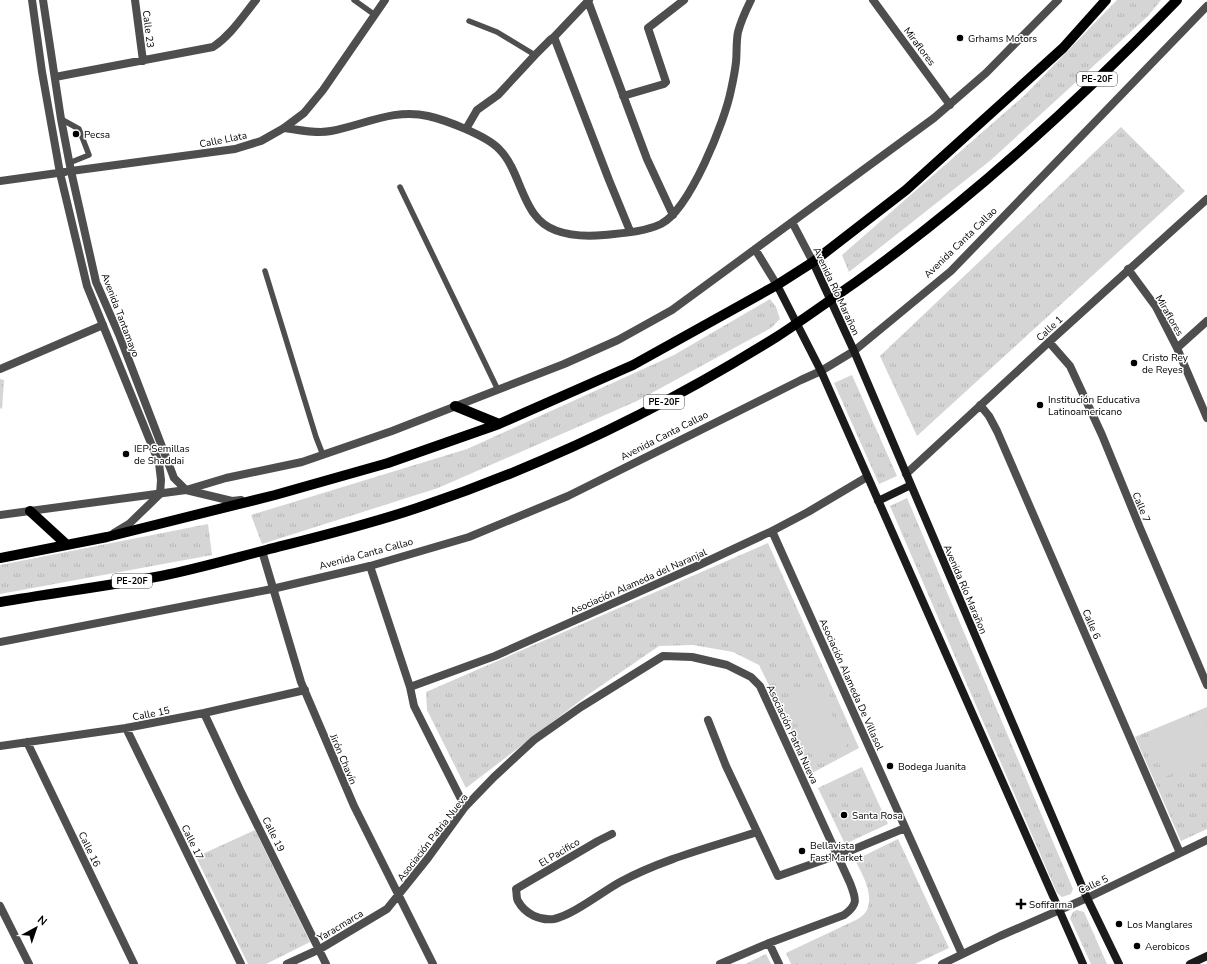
<svg xmlns="http://www.w3.org/2000/svg" width="1207" height="964" viewBox="0 0 1207 964" font-family="'Nunito Sans',sans-serif">
<defs>
<pattern id="grass-tufts" width="24" height="20" patternUnits="userSpaceOnUse"><rect width="24" height="20" fill="#d5d5d5"/><path d="M3 7l-1-3M5 7V3M7 7l1-3M15 17l-1-3M17 17v-4M19 17l1-3" fill="none" stroke="#b5b5b5"/></pattern>
</defs>
<rect width="100%" height="100%" fill="#fff"/>
<path fill="url(#grass-tufts)" d="M1117 0H1161L1148 16 991 160 849 272 842 255 1025 95Z
M1121 127 1185 191 917 436 880 356Z
M770 299 776 307 780 319 771 328 637 401 438 488 262 544 251 515 467 449 674 355Z
M852 375 897 476 879 484 834 383Z
M0 379 4 380 2 409 0 408Z
M907 498 1073 889 1071 894 1062 897 1057 893 890 506Z
M208 524 212 555 0 594V565Z
M768 543 859 748 812 773 759 665 733 652 693 645 659 646 589 694 466 788 427 710 426 692Z
M1207 707V829L1181 841 1135 737Z
M862 767 888 824 845 844 818 788Z
M255 830 310 942 266 964H248L196 857Z
M898 839 949 948 915 964H791L786 953 858 919C861 917 865 914 867 910 874 893 862 874 855 860Z
M1077 910 1084 912 1107 964H1091L1070 918 1073 912Z
M766 954 771 964H745Z"/>
<path fill="#d5d5d5" d="M819 688 847 746 815 761 787 704Z
M1200 713 1207 727V757L1165 777 1147 738Z"/>
<g fill="none" stroke-linecap="round" stroke-linejoin="round">
<path stroke="#4e4e4e" stroke-width="5.5" d="M354 0 375 15
M469 21 497 32 535 55
M61 119 79 129 89 155 69 163
M400 187 498 390
M265 271 316 437 323 455"/>
<path stroke="#4e4e4e" stroke-width="8" d="M135 0 143 61
M873 0 950 105
M588 1 647 159 673 215
M554 37 609 180 630 231
M55 77 213 47C231 35 242 17 256 0
M623 96 664 84 666 82 648 28 684 0
M284 128C299 130 317 134 331 131 364 125 394 108 428 116 446 120 487 136 499 149 504 154 508 160 511 166 519 181 525 203 535 215 550 236 580 237 604 235 623 233 644 232 661 224 690 209 725 121 731 90 733 81 735 71 736 62 737 52 736 42 738 32 741 21 746 10 751 0
M466 129 477 110 498 95 535 55 550 40 554 37 589 0
M71 171 235 149 261 141 284 128 304 113 323 90 385 0
M792 222 813 262
M755 249 777 285
M1128 269 1156 307 1177 348 1207 418
M1049 342 1070 366 1102 435 1140 528 1207 685
M1177 348 1207 321
M0 369 103 325
M980 405 989 416 997 431 1180 853
M906 474 1049 342 1207 199
M0 515 186 490 226 478 302 462 392 431 564 364 618 340 672 310 934 118 986 73 1058 0
M772 531 962 954
M262 551 301 682 354 806 433 964
M370 566 410 687 414 706 465 807
M410 687 495 656 697 566 772 531 808 512 867 477
M204 713 240 790 326 964
M708 720 726 766 778 876 852 850 905 828
M126 728 241 964
M27 742 134 964
M0 746 126 728 204 713 305 690
M612 834 598 841 516 889C517 893 516 898 518 901 525 914 540 921 554 919 573 915 602 892 620 882 663 859 711 847 757 832
M0 906 29 964
M769 943 779 964
M287 964 320 949 387 909 428 858 465 807 494 777 534 740 581 707 663 656 692 657 727 665 751 677 760 686 850 883C856 899 859 904 844 915L769 943 720 964
M942 964 1000 936 1087 898 1207 840"/>
<path stroke="#4e4e4e" stroke-width="8" d="M32 0 42 72 60 173 87 286 159 463 161 480 160 494 129 524 114 533
M43 0 61 119 71 171 96 282 120 337 174 478 186 490 232 501 241 500
M0 181 65 172
M0 642 272 589 370 566 469 537 568 496 801 380 821 371 854 351 951 271 1207 6"/>
<path stroke="#1b1b1b" stroke-width="8" d="M813 262 854 351 1087 898 1119 964
M777 285 821 371 1083 964
M878 501 911 485
M1190 964 1207 956"/>
<path stroke="#000" stroke-width="10" d="M455 406 499 424
M30 511 67 545
M0 558 107 537 275 495 388 463 499 424 633 365 777 285 813 262 906 190 1063 48 1106 0
M0 602C53 593 108 586 161 576 196 569 231 559 266 550 317 537 367 525 417 508 543 466 665 407 778 336 804 319 830 300 856 282 972 199 1077 103 1177 0"/>
</g>
<g fill="#000" stroke="#fff" stroke-width="1.5">
<circle cx="960" cy="38" r="4"/>
<circle cx="76" cy="134" r="4"/>
<circle cx="1134" cy="363" r="4"/>
<circle cx="1040" cy="405" r="4"/>
<circle cx="126" cy="454" r="4"/>
<circle cx="890" cy="766" r="4"/>
<circle cx="844" cy="815" r="4"/>
<circle cx="802" cy="851" r="4"/>
<path d="M1019 898h4v4h4v4h-4v4h-4v-4h-4v-4h4z"/>
<circle cx="1119" cy="924" r="4"/>
<circle cx="1137" cy="946" r="4"/>
</g>
<g text-anchor="middle" stroke-width="3" stroke-linejoin="round" paint-order="stroke">
<g fill="#fff" stroke="#4c4c4c" stroke-width="1">
<rect x="1077" y="72" width="40" height="14" rx="3"/>
<rect x="644" y="395" width="40" height="14" rx="3"/>
<rect x="112" y="574" width="40" height="14" rx="3"/>
</g>
<g font-size="9" font-weight="bold" fill="#000">
<text x="1097" y="82">PE-20F</text>
<text x="664" y="405">PE-20F</text>
<text x="132" y="584">PE-20F</text>
</g>
<g font-size="10" fill="#000" stroke="#fff">
<text transform="translate(149 29) rotate(83)" y="4">Calle 23</text>
<text transform="translate(920 46) rotate(53)" y="4">Miraflores</text>
<text transform="translate(223 139) rotate(-11)" y="4">Calle Llata</text>
<text transform="translate(960 242) rotate(-44)" y="4">Avenida Canta Callao</text>
<text transform="translate(837 291) rotate(65)" y="4">Avenida Río Marañon</text>
<text transform="translate(121 315) rotate(69)" y="4">Avenida Tantamayo</text>
<text transform="translate(1170 315) rotate(60)" y="4">Miraflores</text>
<text transform="translate(1049 328) rotate(-43)" y="4">Calle 1</text>
<text transform="translate(664 435) rotate(-27)" y="4">Avenida Canta Callao</text>
<text transform="translate(1142 507) rotate(68)" y="4">Calle 7</text>
<text transform="translate(366 553) rotate(-15)" y="4">Avenida Canta Callao</text>
<text transform="translate(638 581) rotate(-24)" y="4">Asociación Alameda del Naranjal</text>
<text transform="translate(966 589) rotate(67)" y="4">Avenida Río Marañon</text>
<text transform="translate(1092 624) rotate(67)" y="4">Calle 6</text>
<text transform="translate(852 684) rotate(66)" y="4">Asociación Alameda De Villasol</text>
<text transform="translate(151 713) rotate(-11)" y="4">Calle 15</text>
<text transform="translate(793 734) rotate(65)" y="4">Asociación Patria Nueva</text>
<text transform="translate(344 759) rotate(67)" y="4">Jirón Chavín</text>
<text transform="translate(274 834) rotate(63)" y="4">Calle 19</text>
<text transform="translate(432 837) rotate(-52)" y="4">Asociación Patria Nueva</text>
<text transform="translate(193 842) rotate(64)" y="4">Calle 17</text>
<text transform="translate(90 849) rotate(64)" y="4">Calle 16</text>
<text transform="translate(559 852) rotate(-31)" y="4">El Pacifico</text>
<text transform="translate(1093 884) rotate(-25)" y="4">Calle 5</text>
<text transform="translate(340 925) rotate(-31)" y="4">Yaracmarca</text>
</g>
<g font-size="10" fill="#000" stroke="#fff" text-anchor="start">
<text x="968" y="42">Grhams Motors</text>
<text x="84" y="138">Pecsa</text>
<text x="1142" y="361">Cristo Rey<tspan x="1142" dy="12">de Reyes</tspan></text>
<text x="1048" y="403">Institución Educativa<tspan x="1048" dy="12">Latinoamericano</tspan></text>
<text x="134" y="452">IEP Semillas<tspan x="134" dy="12">de Shaddai</tspan></text>
<text x="898" y="770">Bodega Juanita</text>
<text x="852" y="819">Santa Rosa</text>
<text x="810" y="849">Bellavista<tspan x="810" dy="12">Fast Market</tspan></text>
<text x="1029" y="908">Sofifarma</text>
<text x="1127" y="928">Los Manglares</text>
<text x="1145" y="950">Aerobicos</text>
</g>
</g>
<g transform="translate(36 928) rotate(40)" stroke="#ffffff" stroke-width="3" paint-order="stroke">
<path d="M0-3L7 15L0 10L-7 15Z" fill="#000000"/>
<text y="-6" font-size="11" font-weight="bold" text-anchor="middle" fill="#000000">N</text>
</g>
</svg>
